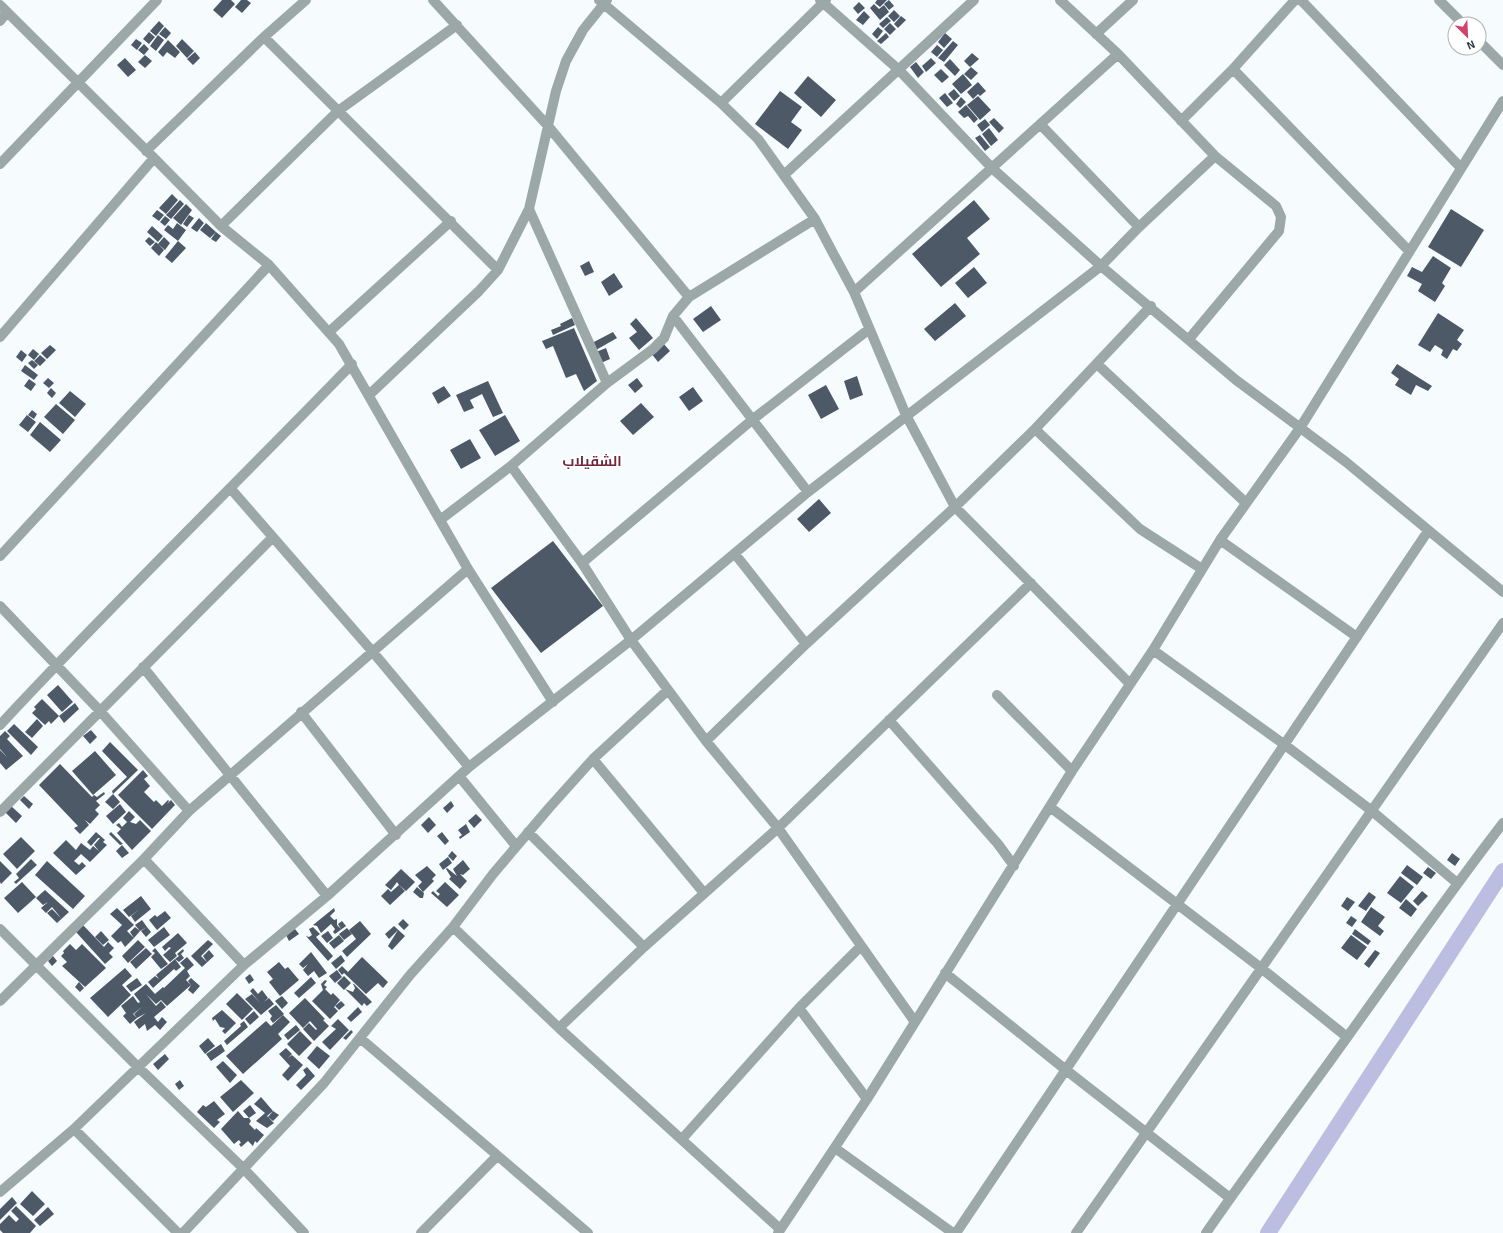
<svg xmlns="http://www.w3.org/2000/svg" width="1503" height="1233" viewBox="0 0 1503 1233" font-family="Georgia,Cairo,serif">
<rect width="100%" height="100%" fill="#f6fbfd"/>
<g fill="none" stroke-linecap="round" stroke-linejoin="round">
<path stroke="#bbbde1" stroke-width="16" d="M1268 1233 1503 871"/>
</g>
<path fill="#4e5968" d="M222 0H231L235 4 222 18 213 10Z
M241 0H247L251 3 242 13 235 7Z
M877 0H887L880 7 875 3Z
M889 0 894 6 889 10 884 4Z
M859 2 865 8 858 14 853 8Z
M874 4 879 9 884 5 889 12 880 20 870 8Z
M894 10 900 16 894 22 888 16Z
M864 11 870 17 863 25 856 20Z
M901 16 906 20 898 28 894 24Z
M887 17 891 21 883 28 879 24Z
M159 21 164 26 156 36 150 31Z
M890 23 896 29 890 35 884 29Z
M165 27 171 33 166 39 159 34Z
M878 27 883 31 877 39 872 34Z
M149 32 155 37 149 44 143 39Z
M886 33 889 37 881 44 877 41Z
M945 33 952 39 944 48 938 42Z
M158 35 164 40 156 51 150 46Z
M136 39 142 43 137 50 131 45Z
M182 39 194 51 187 58 176 46Z
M168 40 180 52 175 58 167 52 163 57 158 52Z
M953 41 958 45 944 62 938 58Z
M144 44 149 49 144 55 138 50Z
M937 45 943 50 937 57 931 52Z
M195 52 200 58 193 65 187 59Z
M972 53 979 59 970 67 964 61Z
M145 55 152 61 145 68 138 62Z
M125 58 136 70 128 77 117 65Z
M931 58 936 63 926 72 922 66Z
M950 59 960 70 955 76 944 65Z
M916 62 924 72 918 78 910 67Z
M971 67 978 73 971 80 964 74Z
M941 69 949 77 942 83 934 75Z
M963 74 972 85 961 94 952 84Z
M808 76 836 100 821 117 794 93Z
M978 82 986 91 980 96 978 94 973 99 967 92Z
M954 89 960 96 954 101 948 94Z
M780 91 802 107 791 122 802 130 788 149 755 124Z
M945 93 953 103 947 107 939 98Z
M978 96 991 110 980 120 967 105Z
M961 97 966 102 960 108 956 104Z
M966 105 978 119 974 123 968 116 964 118 958 112Z
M994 118 1004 128 999 133 989 122Z
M985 119 990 125 982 132 977 125Z
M989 128 998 140 991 146 982 134Z
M980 135 990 147 985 151 975 138Z
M172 194 178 200 166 214 159 208Z
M180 200 184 204 171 219 166 215Z
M974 200 990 219 967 238 980 254 941 287 912 254Z
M186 204 192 210 181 225 173 218Z
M1451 209 1484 230 1461 267 1428 247Z
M157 210 164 215 159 221 152 216Z
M189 215 194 218 187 227 183 224Z
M165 216 170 220 165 226 160 222Z
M199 218 204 223 197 232 191 228Z
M177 223 186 230 178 241 164 230 168 225 173 229Z
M206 223 216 232 210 238 200 230Z
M152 226 163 236 158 242 147 232Z
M216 232 221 236 216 242 211 239Z
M149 237 155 242 150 246 145 241Z
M164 237 170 243 165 250 158 244Z
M178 241 186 248 172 263 165 257Z
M156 242 164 250 159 256 151 248Z
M1433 256 1451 268 1442 283 1445 286 1435 302 1418 291 1422 284 1407 276 1412 267 1422 272Z
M589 261 594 272 585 276 580 266Z
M974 267 987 283 968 298 955 283Z
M614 273 623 287 609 296 601 282Z
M955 303 966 316 935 341 924 329Z
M711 306 721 320 703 332 693 319Z
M1438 313 1464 330 1457 340 1462 344 1457 351 1453 349 1447 359 1441 355 1443 350 1435 345 1430 352 1418 345Z
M572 318 575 325 553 335 551 330 561 326 560 324Z
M636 318 653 338 639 350 629 338 637 332 630 324Z
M574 328 597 381 584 391 576 374 566 378 553 346 546 349 542 341Z
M613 332 617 338 596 350 592 343Z
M663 343 670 351 658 362 651 353Z
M50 345 56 350 47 359 41 353Z
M606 348 610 359 601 363 596 352Z
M33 349 39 354 34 360 28 355Z
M21 350 27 355 22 362 16 357Z
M40 355 46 360 40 366 34 361Z
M32 360 38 365 34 369 28 363Z
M1397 364 1432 386 1428 391 1416 385 1411 395 1395 385 1399 379 1391 373Z
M25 365 38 375 34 380 21 371Z
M857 376 863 395 850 400 844 381Z
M48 378 54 383 49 388 43 383Z
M637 378 643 386 635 393 628 385Z
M29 379 36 384 31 391 24 386Z
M488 381 503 413 493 417 482 394 470 400 474 408 464 412 456 395Z
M826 385 839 409 821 419 808 395Z
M444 386 451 396 438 404 432 393Z
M693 387 703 401 689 411 679 397Z
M51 388 56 393 52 398 47 393Z
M70 391 86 404 75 417 59 403Z
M641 403 654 417 633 435 620 421Z
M56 404 75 420 63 434 44 417Z
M32 410 37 414 34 419 28 415Z
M27 415 36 422 28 432 19 425Z
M505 415 520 441 495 456 479 430Z
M40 422 61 440 50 452 30 435Z
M470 439 481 458 461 469 450 450Z
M819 499 831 513 809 532 797 519Z
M553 541 603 606 541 653 491 588Z
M58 685 73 702 62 712 47 695Z
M42 699 59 716 51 724 49 721 45 725 32 713 36 709 34 707Z
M75 703 79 709 64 723 59 716Z
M37 719 43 726 32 738 25 732Z
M14 724 38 747 31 755 7 731Z
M91 730 97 737 90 744 83 736Z
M5 731 10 736 7 739 23 756 6 770 0 763V750L7 757 0 749V736Z
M110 742 138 770 113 794 112 791 127 777 102 751Z
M95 751 116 775 93 795 72 771Z
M60 764 92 797 94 795 97 797 104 792 105 794 96 801 100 805 95 810 99 814 90 824 85 820 89 825 80 834 74 828 78 826 39 785Z
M143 770 148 776 144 779 150 786 144 792 154 802 156 800 162 806 168 800 169 801 167 804 171 800 175 805 152 829 118 795Z
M113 794 120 802 113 809 105 802Z
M24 796 33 804 29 809 20 800Z
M451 801 454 806 447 813 443 808Z
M120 804 126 812 113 824 106 816Z
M11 806 22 816 16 823 5 812Z
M129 811 135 817 130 822 136 824 140 820 151 831 132 850 117 833 121 829 116 825 119 823 122 827 127 822 123 818Z
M476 814 482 820 474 828 468 821Z
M429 817 436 825 428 833 421 825Z
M466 824 470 832 460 839 459 837 462 835 458 830Z
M96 832 105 840 103 842 107 845 90 862 81 854 74 861 79 865 82 862 86 866 76 875 53 853 66 840 76 850 81 843 90 850 93 846 99 851 94 845 100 838H98L91 846 87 842Z
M111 832 123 844 120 845 109 834Z
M442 832 449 841 445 845 437 836Z
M21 837 35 851 17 869 3 854Z
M122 845 129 853 122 858 116 851Z
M452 851 457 856 453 861 448 856Z
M1452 853 1460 859 1455 866 1447 860Z
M448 857 452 863 443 870 439 864Z
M31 859 37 865 16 884 14 882 19 878 16 874Z
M463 860 470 869 463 875 460 874 467 881 460 889 449 879 451 877 446 869 447 868 457 876 453 869Z
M0 861 12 873 1 884 0 882Z
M47 861 85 896 73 909 35 875Z
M1407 865 1423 877 1417 885 1401 873Z
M427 866 436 875 432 879 434 881 423 892 418 886 422 882 415 875Z
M1428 867 1436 873 1431 879 1423 873Z
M401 869 415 882 406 891 399 885 405 891 390 905 381 896 388 889 391 892 399 885 397 882 391 890 385 885Z
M1400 876 1414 887 1401 903 1387 893Z
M22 882 36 897 18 913 4 898Z
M445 882 459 895 447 907 431 893 433 891 438 896 440 894 436 891Z
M417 887 424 893 423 898H420L413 892Z
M45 890 69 912 57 923 47 913 52 909 61 918 52 907 55 904 46 913 41 908 48 902 43 905 36 898Z
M1422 891 1428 896 1418 906 1413 901Z
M1369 892 1376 897 1366 911 1358 906Z
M141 896 151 909 135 922 131 916 140 909 129 917 123 910Z
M1347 897 1355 902 1348 911 1341 906Z
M1406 899 1417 909 1411 917 1399 908Z
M1371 907 1385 917 1378 926 1384 931 1380 936 1361 922Z
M117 908 134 925 127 931 134 938 130 932 135 927 140 931 135 925 142 920 147 927 140 931 134 938 125 947 121 941 118 943 111 936 122 925 110 914Z
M334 908 335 911 330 916 334 920 337 919V925L341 929 338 924 342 921 346 926 335 934 333 932 335 929 331 924 321 933 317 926 313 925Z
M165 911 171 918 157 930 149 920 155 915 157 917Z
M1351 916 1357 920 1352 927 1346 923Z
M403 919 409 925 404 930 398 924Z
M360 921 371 934 347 957 342 951 356 939 349 930Z
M83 925 105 948 104 947 108 942 114 948 109 953 113 957 105 964 76 932Z
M394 926 405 936 392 950 388 946 398 930 389 939 385 934Z
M147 927 151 932 146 937 141 931Z
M164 927 170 935 154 947 148 940Z
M313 927 320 934 316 937 333 956 328 961 306 936 309 937 312 935 309 929Z
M347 928 352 934 344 940 339 934Z
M295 929 299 934 289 941 286 935Z
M1355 929 1371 941 1368 945 1352 934Z
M101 931 109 940 103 945 95 937Z
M328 931 333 938 327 943 321 936Z
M178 933 187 943 175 953 177 956 170 962 163 955 171 948 169 947 165 951 162 947Z
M339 935 344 941 334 949 329 943Z
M1351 935 1367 947 1357 960 1341 948Z
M138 940 145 947 128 963 122 956Z
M208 940 213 944 201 956 207 962 203 956 209 950 214 956 202 967 191 956Z
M70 944 76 950 82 944 106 968 85 987 62 966 67 962 61 956 64 953 63 951Z
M146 948 152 954 136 969 130 962Z
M155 948 168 964 161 969 151 957 155 953 152 951Z
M183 949 184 951 181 954 184 958 179 962 175 959 179 956 177 954Z
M1375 950 1380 953 1369 968 1364 964Z
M311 952 327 973 319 978 314 971 308 976 303 970 308 964 303 968 299 964Z
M341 955 345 961 336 969 331 963Z
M53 956 57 961 52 966 48 961Z
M187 957 194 965 187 971 190 976 186 980 191 985 188 981 191 978 200 986 193 994 188 990 191 985 167 1006 161 1000 156 1004 146 994 156 1006 161 1001 166 1007 154 1017 158 1022 162 1017 167 1022 160 1030 155 1025 147 1031 145 1024 139 1029 134 1022 146 1013 137 1018 134 1014 142 1007 133 1014 137 1018 130 1024 123 1016 126 1013 121 1006 133 996 138 1003 140 1002 134 994 146 984 155 994 163 987 168 992 164 988 185 968 180 963Z
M362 957 388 982 383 988 378 983 366 994 344 973 342 975 338 970 342 966 348 972Z
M175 959 181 967 176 971 174 969 153 988 148 982 155 976 159 979 156 975Z
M279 962 285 969 288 967 299 980 280 996 269 982 273 979 267 972Z
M125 968 132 976 122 985 131 995 108 1017 90 998Z
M337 970 342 977 335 983 329 976Z
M250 974 254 980 249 984 245 978Z
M344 976 351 983 344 990 337 983Z
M311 977 316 983 299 998 294 993Z
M137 978 142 985 131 992 126 986Z
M325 980 327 981 324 985 327 987 325 989 331 995 333 993 340 1000 334 1007 338 1011 330 1019 312 1001 323 990 321 984Z
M79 982 84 988 80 992 75 987Z
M353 984H354L372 1002 367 1006 364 1003 362 1006 345 989 353 992 355 988Z
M253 988 258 994 262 990 268 998 264 1002 269 998 274 1004 261 1015 245 999 252 994 261 1004 250 991Z
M237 993 253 1009 242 1020 226 1004Z
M282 996 288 1003 282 1009 275 1001Z
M305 998 325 1019 323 1020 329 1026 314 1041 303 1029 309 1023 316 1030 313 1033 317 1029 310 1021 303 1028 289 1013Z
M341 1001 345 1005 339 1010 335 1006Z
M276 1005 284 1014 273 1023 270 1019 272 1016 268 1011Z
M358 1007 362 1012 351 1022 347 1018Z
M222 1010 236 1023 225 1034 222 1031 225 1028 220 1027 215 1019 213 1021 212 1018Z
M254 1011 259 1017 250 1025 245 1019Z
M283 1015 290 1022 278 1034 282 1039 243 1074 226 1056 266 1021 271 1026Z
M338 1019 349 1030 330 1050 322 1042 336 1029 331 1026Z
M244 1021 248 1027 227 1045 224 1041 241 1026 240 1024Z
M296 1025 300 1030 288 1040 284 1035Z
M351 1030 353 1032 346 1040 343 1038Z
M300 1031 312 1043 299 1056 287 1044Z
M208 1038 215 1046 205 1054 199 1046Z
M221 1044 225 1051 211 1061 206 1054Z
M317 1046 330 1056 319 1069 307 1058Z
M286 1048 292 1054 288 1058 292 1055 303 1065 288 1081 282 1075 290 1066 279 1054Z
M165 1054 169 1059 158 1070 153 1064Z
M223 1061 237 1075 230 1083 216 1067Z
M307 1067 315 1076 301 1090 296 1085 306 1075 303 1070Z
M180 1080 184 1086 179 1090 175 1084Z
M241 1080 254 1093 233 1112 220 1097Z
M261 1097 273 1111 267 1116 274 1123 267 1128 256 1121 265 1113 254 1104Z
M214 1101 225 1114 217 1120 220 1122 214 1128 197 1112 203 1105 206 1107Z
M250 1105 256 1113 249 1118 251 1121 249 1124 255 1130 256 1128 264 1135 257 1143 255 1141 253 1146 248 1141 241 1147 239 1144 241 1143 239 1140 234 1144 221 1129 238 1111 244 1118H249L243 1111Z
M273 1111 279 1115 273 1121 268 1117Z
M32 1191 45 1204 33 1216 20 1204Z
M12 1197 17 1203 0 1220V1209Z
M16 1206 36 1226 30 1233H3L0 1230V1224L9 1215 16 1222 19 1219 11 1211Z
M48 1207 54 1214 40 1226 34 1220Z"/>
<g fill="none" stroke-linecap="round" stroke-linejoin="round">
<path stroke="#9ca8a8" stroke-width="10" d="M433 0 548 126 689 297
M599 0 721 103 758 139 815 219 834 255 854 292 906 415 955 507 1130 684
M820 0 899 70 992 168 1101 266 1236 380 1346 462 1503 592
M1060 0 1118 54 1215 156 1276 206 1281 217 1279 231 1189 339
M1301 0 1461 168
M1439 0 1463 24
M0 5 154 158 0 337
M0 21 7 12
M1096 34 1133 0
M264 37 498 270
M1479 41 1503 65
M1233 69 1409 251
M721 103 826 0
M1181 121 1233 69 1295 0
M1040 124 1139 227
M146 151 264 37 306 0
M154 158 221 226 269 265 339 344 468 569 553 702
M0 164 157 0
M784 175 974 0
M529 209 607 383
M221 226 338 111 457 25
M854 292 1118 54
M673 316 808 492
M329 332 451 221
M1097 364 1245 502
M369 395 479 291 498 270 529 209 556 91 566 61 583 30 607 0
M1035 429 1140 529 1202 569
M511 466 582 563 631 640 706 741 778 828 915 1022
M231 489 372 651 469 767
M440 520 511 466 607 383 653 349 664 338 673 316 689 297 815 219
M1220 540 1357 637
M735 554 806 644
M0 556 269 265
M582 563 752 420 868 330
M0 606 100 711 189 811
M1153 650 1285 745 1372 811 1457 883
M143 667 327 896
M997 695 1072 771
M301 712 396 835
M889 720 998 844 1014 866
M0 725C114 602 235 485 352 364
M706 741 806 644 955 507 1035 429 1151 306
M593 759 704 893
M459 776 516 846
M1050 807 1261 968 1347 1037
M0 812 272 538
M528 832 644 947
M144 859 244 965
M453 927 559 1028 780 1229
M0 929 138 1067 244 1169 304 1233
M945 973 1066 1070 1230 1198
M0 1001 144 859 189 811 468 569
M799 1008 867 1099
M559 1028 644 947 778 828 1031 583
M360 1038 588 1233
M74 1129 178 1233
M682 1139 799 1008 860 947
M835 1148 953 1233
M0 1192 74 1129 244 965 327 896 469 767 631 640 808 492 1101 266 1139 227 1215 156
M183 1233 324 1083 410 975 453 927 493 874 549 808 593 759 668 690
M421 1233 497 1156
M778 1233 867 1099 1072 771 1153 650 1220 540 1300 428 1503 101
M956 1233 1428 531
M1076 1233 1503 623
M1206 1233C1252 1166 1301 1102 1348 1036 1399 965 1449 893 1503 823"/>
</g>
<g text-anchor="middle" stroke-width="4" stroke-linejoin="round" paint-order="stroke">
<g font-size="14" font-weight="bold" fill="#6f293b" stroke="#fff">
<text x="592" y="466">الشقيلاب</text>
</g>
</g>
<g transform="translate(1467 36) rotate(156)"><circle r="19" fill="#ffffff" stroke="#adb1b3"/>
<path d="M0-3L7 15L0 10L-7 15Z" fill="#d1436b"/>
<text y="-6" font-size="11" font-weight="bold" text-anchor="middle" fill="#333c40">N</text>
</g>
</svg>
